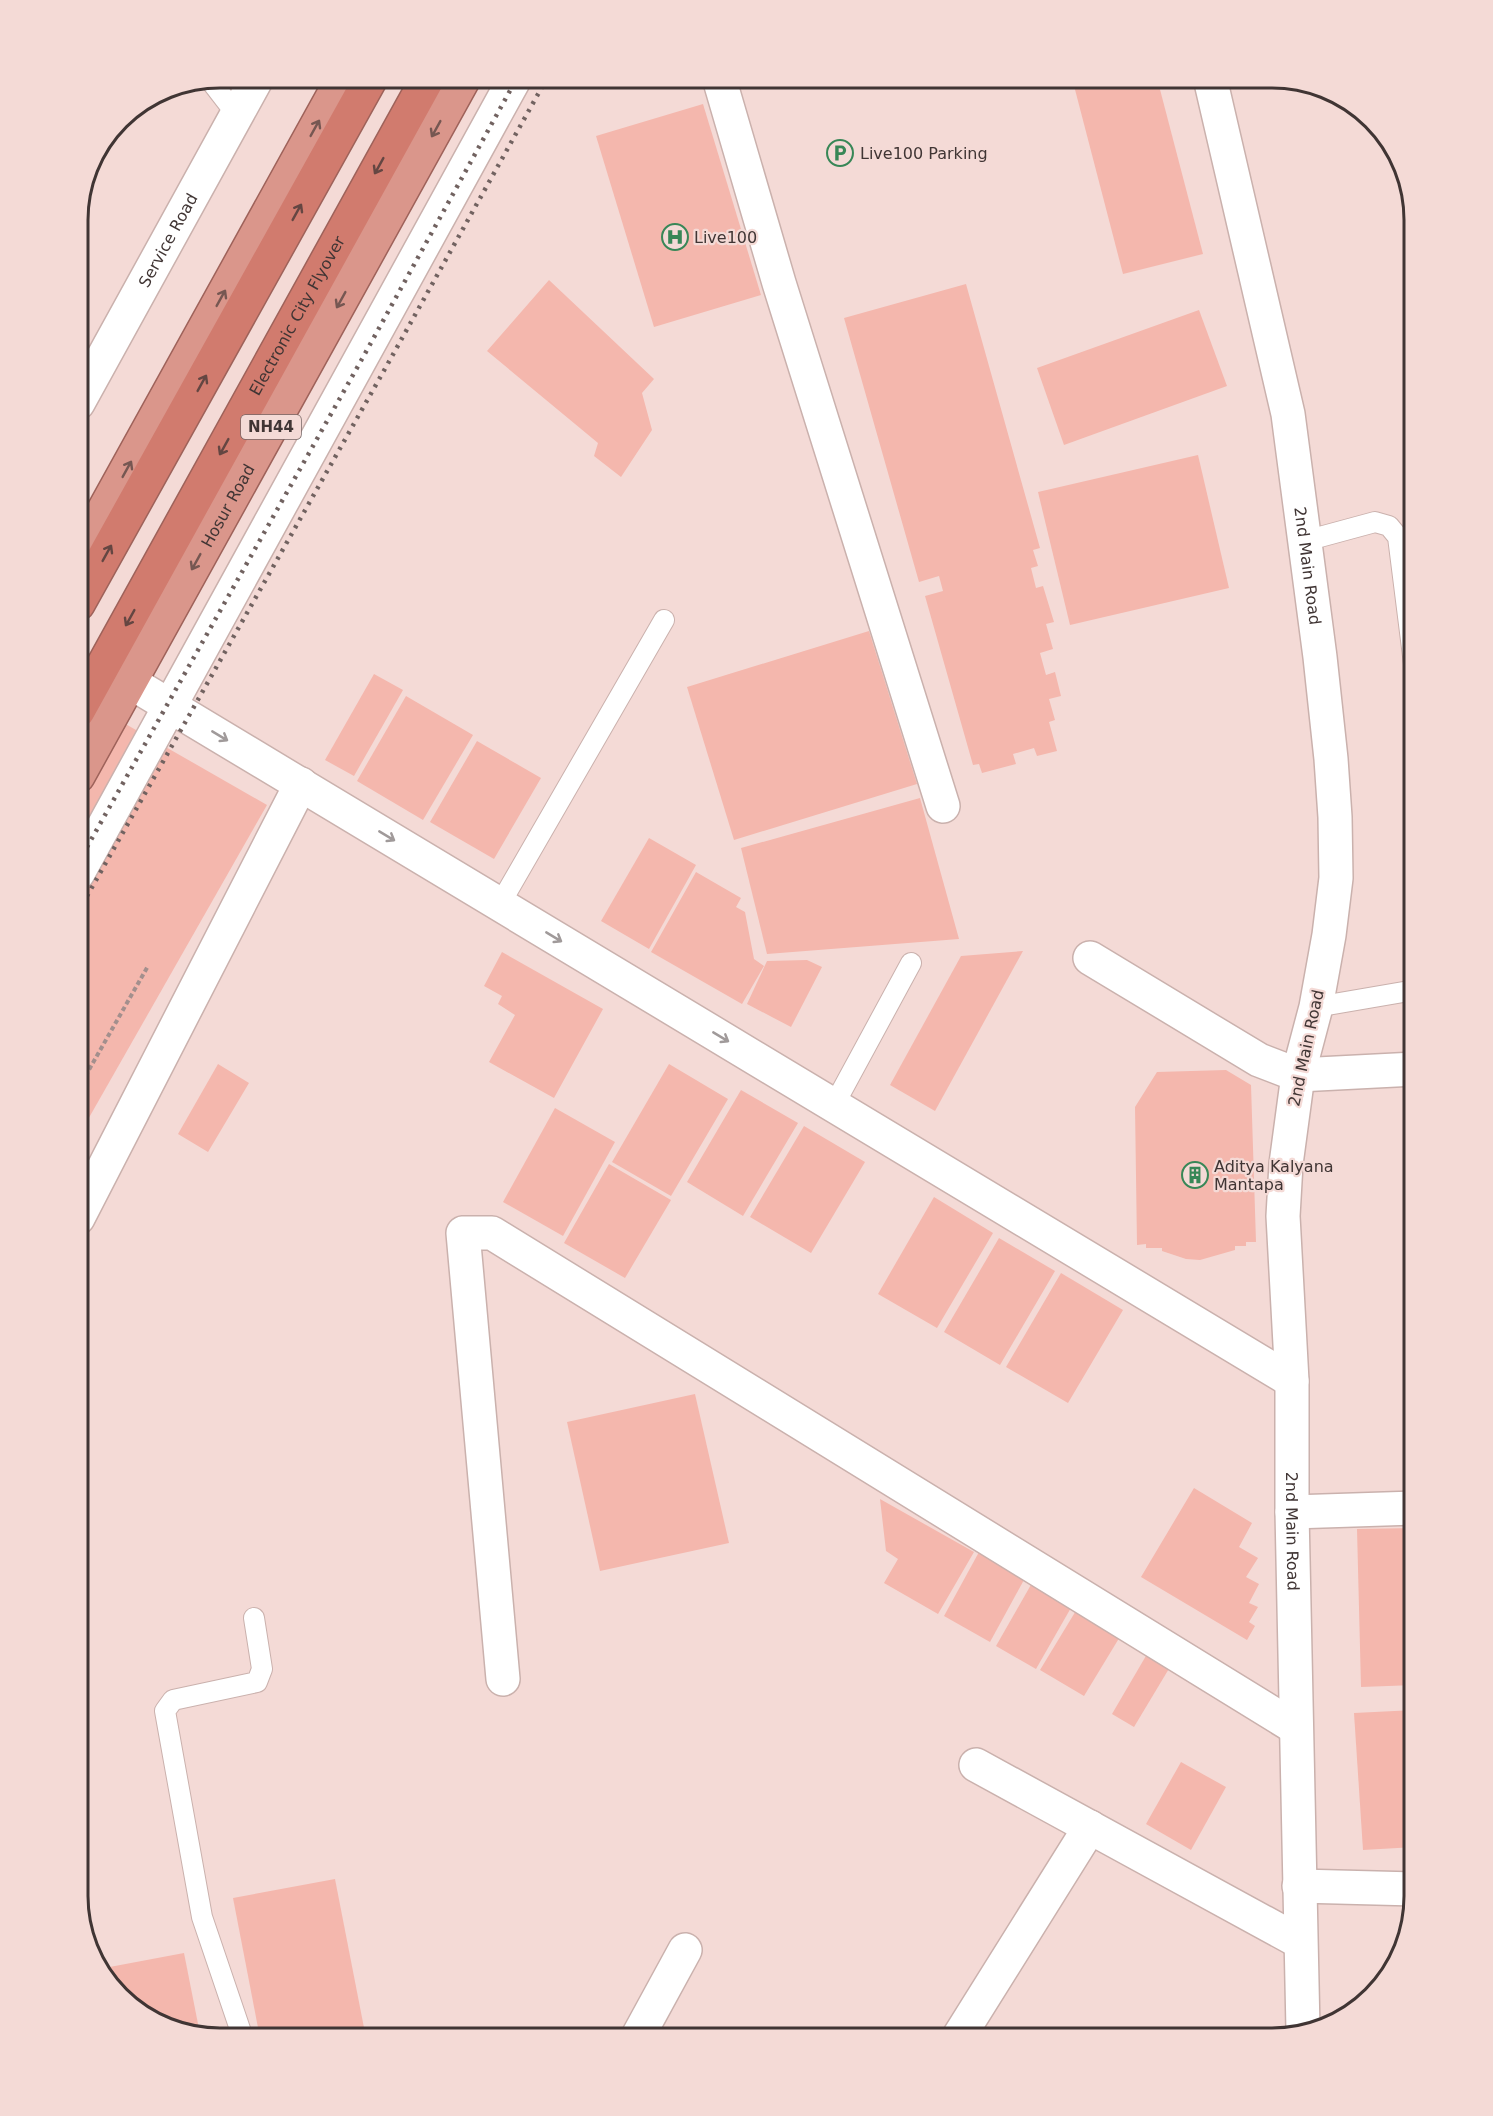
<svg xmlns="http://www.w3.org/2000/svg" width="1493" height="2116" viewBox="0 0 1493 2116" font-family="'DejaVu Sans',sans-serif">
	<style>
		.building { fill: #f4b7ad }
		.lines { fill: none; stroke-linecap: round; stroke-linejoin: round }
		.service-casing { stroke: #cab1ad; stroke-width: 22 }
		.minor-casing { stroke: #cab1ad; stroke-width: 36 }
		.tertiary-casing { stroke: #cab1ad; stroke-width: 36 }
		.trunk-casing { stroke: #9e625a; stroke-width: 36 }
		.motorway-casing { stroke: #9e625a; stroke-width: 36 }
		.path { stroke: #a38f8d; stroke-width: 4; stroke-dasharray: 4.5 3; stroke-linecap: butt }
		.service { stroke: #fff; stroke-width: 20 }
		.minor { stroke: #fff; stroke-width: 33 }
		.tertiary { stroke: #fff; stroke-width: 33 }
		.trunk { stroke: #da968b; stroke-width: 33 }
		.motorway { stroke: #d17b6e; stroke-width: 33 }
		.rail { stroke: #716260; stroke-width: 4.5; stroke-dasharray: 3 6; stroke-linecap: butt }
		.oneway { stroke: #765752 }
		.oneway2 { stroke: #644642 }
		.oneway3 { stroke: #a09a9a }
		.labels { text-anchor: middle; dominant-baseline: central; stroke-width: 4.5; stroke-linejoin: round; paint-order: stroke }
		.shield { fill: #f4dad6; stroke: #766665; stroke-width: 1.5 }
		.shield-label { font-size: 15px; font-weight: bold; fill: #403534 }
		.poi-label { font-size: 16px; fill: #403534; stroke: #f4dad6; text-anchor: start }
		.street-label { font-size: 16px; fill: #403534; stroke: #f4dad6 }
		.rim { fill: none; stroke: #403534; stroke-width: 3 }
	</style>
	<rect width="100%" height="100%" fill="#f4dad6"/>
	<!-- building -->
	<g class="building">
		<path d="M1072 78H1157L1203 254 1123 274Z"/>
		<path d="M703 104 761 295 654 327 596 136Z"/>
		<path d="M549 280 654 379 642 393 652 430 621 477 594 456 598 443 487 351Z"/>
		<path d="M966 284 1040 548 1033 550 1038 566 1031 568 1036 588 1043 586 1054 622 1046 624 1053 649 1040 653 1046 675 1055 672 1061 696 1049 699 1055 720 1049 722 1057 751 1037 756 1034 748 1013 754 1016 764 982 773 979 764 973 765 925 596 943 591 939 576 919 582 844 318Z"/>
		<path d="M1199 310 1227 386 1064 445 1037 368Z"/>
		<path d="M1198 455 1229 588 1070 625 1038 492Z"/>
		<path d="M869 631 917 784 734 840 687 687Z"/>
		<path d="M374 674 403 690 354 776 325 760Z"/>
		<path d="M406 696 473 735 423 820 357 781Z"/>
		<path d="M122 722 267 805 78 1137V799Z"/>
		<path d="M477 741 541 778 494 859 430 822Z"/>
		<path d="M920 798 959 939 767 954 741 848Z"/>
		<path d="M649 838 696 865 649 949 601 921Z"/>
		<path d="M696 872 741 898 736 907 745 912 754 959 764 966 742 1004 651 952Z"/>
		<path d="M1023 951 935 1111 890 1085 961 956Z"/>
		<path d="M502 952 603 1009 554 1098 489 1062 515 1015 498 1004 502 996 484 986Z"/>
		<path d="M807 960 822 967 791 1027 747 1004 767 961Z"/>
		<path d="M218 1064 249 1083 208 1152 178 1134Z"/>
		<path d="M669 1064 728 1099 671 1196 612 1162Z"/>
		<path d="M1226 1070 1251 1085 1256 1242H1246V1246H1235V1250L1200 1260 1186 1259 1162 1251V1248H1146V1244L1137 1245 1135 1107 1157 1072Z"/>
		<path d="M741 1090 798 1123 743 1216 687 1182Z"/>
		<path d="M555 1108 615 1142 563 1236 503 1202Z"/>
		<path d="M804 1126 865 1162 811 1253 750 1217Z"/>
		<path d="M609 1164 671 1200 625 1278 564 1243Z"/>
		<path d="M934 1197 993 1233 937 1328 878 1294Z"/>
		<path d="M999 1238 1055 1271 1000 1365 944 1332Z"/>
		<path d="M1061 1273 1123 1310 1068 1403 1006 1367Z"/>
		<path d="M695 1394 729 1543 600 1571 567 1422Z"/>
		<path d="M1194 1488 1252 1523 1239 1547 1258 1558 1246 1577 1259 1584 1249 1603 1258 1607 1249 1622 1255 1626 1247 1640 1141 1577Z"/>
		<path d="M880 1499 974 1552 938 1614 884 1583 898 1559 886 1551Z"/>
		<path d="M1415 1528V1685L1361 1687 1357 1529Z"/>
		<path d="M979 1552 1025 1578 990 1642 944 1616Z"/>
		<path d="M1032 1583 1072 1606 1036 1669 996 1646Z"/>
		<path d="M1077 1609 1121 1635 1084 1696 1040 1670Z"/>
		<path d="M1150 1649 1173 1662 1134 1727 1112 1714Z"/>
		<path d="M1415 1710V1847L1363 1850 1354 1713Z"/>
		<path d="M1181 1762 1226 1787 1191 1850 1146 1824Z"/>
		<path d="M335 1879 366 2038H260L233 1898Z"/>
		<path d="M184 1953 200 2034 149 2019 99 1969Z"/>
	</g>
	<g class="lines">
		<defs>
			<g id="service">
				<path d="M210 80 237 115"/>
				<path d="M1305 541 1375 522 1389 526 1398 537 1415 672"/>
				<path d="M500 904 664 620"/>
				<path d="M1316 1007 1415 990"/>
				<path d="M834 1105 911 963"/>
				<path d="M243 2038 202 1917 165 1711 173 1700 257 1682 262 1669 254 1618"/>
			</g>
			<g id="minor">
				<path d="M719 78 779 283 943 806"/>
				<path d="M1090 958 1259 1060 1298 1075 1415 1069"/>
				<path d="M78 1218 301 784"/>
				<path d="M1292 1512 1415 1508"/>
				<path d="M503 1679 463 1233H492L1296 1728"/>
				<path d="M976 1765 1300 1942"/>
				<path d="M1299 1886 1415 1889"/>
				<path d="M637 2038 685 1950"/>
				<path d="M958 2038 1090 1827"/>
			</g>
			<g id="tertiary">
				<path id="s1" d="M1210 78 1288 414 1320 657 1331 759 1335 817 1336 878 1329 935 1316 1007 1298 1075 1286 1164 1283 1216 1292 1381V1512L1303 2030"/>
				<path id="s2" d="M78 403 257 78"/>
				<path d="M130 682 1292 1381"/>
				<path d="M78 873 515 78"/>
			</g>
			<g id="trunk">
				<path d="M78 557 343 78"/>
				<path id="s3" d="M78 776 464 78"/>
			</g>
			<g id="motorway">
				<path d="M78 604 371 78"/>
				<path id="s4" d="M78 711 428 78"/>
			</g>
		</defs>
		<!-- service casing -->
		<use href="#service" class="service-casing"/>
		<!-- minor casing -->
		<use href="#minor" class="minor-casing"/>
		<!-- tertiary casing -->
		<use href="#tertiary" class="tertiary-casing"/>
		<!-- trunk casing -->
		<use href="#trunk" class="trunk-casing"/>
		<!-- motorway casing -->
		<use href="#motorway" class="motorway-casing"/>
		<!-- path -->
		<path class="path" d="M78 1089 148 966"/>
		<!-- service -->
		<use href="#service" class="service"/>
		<!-- minor -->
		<use href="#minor" class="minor"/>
		<!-- tertiary -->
		<use href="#tertiary" class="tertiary"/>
		<!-- trunk -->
		<use href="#trunk" class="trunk"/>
		<!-- motorway -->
		<use href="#motorway" class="motorway"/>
		<!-- rail -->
		<g class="rail">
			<path d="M78 863 362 359 517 78"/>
			<path d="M78 912 386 367 547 78"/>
		</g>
	</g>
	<!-- one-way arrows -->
	<defs><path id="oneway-shaft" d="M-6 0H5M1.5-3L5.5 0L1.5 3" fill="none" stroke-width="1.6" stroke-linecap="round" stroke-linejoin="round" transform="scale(1.5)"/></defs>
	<g class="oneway">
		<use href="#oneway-shaft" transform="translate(315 128) rotate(-61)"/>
		<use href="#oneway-shaft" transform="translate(436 129) rotate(119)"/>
		<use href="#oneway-shaft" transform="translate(221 298) rotate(-61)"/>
		<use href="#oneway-shaft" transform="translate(341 300) rotate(119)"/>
		<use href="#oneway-shaft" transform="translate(127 469) rotate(-61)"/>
		<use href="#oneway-shaft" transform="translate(196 562) rotate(119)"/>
	</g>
	<g class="oneway2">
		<use href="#oneway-shaft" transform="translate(379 166) rotate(119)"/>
		<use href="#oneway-shaft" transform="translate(297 212) rotate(-61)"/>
		<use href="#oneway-shaft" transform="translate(202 383) rotate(-61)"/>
		<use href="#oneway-shaft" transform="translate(224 447) rotate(119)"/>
		<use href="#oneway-shaft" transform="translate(107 553) rotate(-61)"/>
		<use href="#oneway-shaft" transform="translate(130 618) rotate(119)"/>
	</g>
	<g class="oneway3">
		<use href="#oneway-shaft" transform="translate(220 736) rotate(31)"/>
		<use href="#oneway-shaft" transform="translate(387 836) rotate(31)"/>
		<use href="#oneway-shaft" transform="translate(554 937) rotate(31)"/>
		<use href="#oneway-shaft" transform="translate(721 1037) rotate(31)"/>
	</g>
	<!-- icons -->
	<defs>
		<symbol id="parking-ring" viewBox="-11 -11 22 22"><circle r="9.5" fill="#f4dad6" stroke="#388757" stroke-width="1.5"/><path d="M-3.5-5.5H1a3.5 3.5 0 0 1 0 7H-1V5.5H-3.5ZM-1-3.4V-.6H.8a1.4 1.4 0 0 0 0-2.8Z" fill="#388757"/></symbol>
		<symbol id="hospital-ring" viewBox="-11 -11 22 22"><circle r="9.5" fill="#f4dad6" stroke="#388757" stroke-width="1.5"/><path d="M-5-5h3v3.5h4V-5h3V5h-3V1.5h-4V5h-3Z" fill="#388757"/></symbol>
		<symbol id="building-ring" viewBox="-11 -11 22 22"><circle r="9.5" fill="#f4dad6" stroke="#388757" stroke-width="1.5"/><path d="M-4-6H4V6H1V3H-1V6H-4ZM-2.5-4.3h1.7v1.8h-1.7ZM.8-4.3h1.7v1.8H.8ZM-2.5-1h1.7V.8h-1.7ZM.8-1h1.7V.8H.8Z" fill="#388757"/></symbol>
	</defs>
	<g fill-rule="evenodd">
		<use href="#parking-ring" x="825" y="138" width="30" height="30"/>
		<use href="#hospital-ring" x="660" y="222" width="30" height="30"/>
		<use href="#building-ring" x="1180" y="1160" width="30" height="30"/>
	</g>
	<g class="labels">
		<!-- shield labels -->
		<rect class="shield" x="241" y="415" width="60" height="24" rx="4.5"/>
		<g class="shield-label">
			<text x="271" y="427">NH44</text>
		</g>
		<!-- poi labels -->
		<g class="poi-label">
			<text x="860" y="153">Live100 Parking</text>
			<text x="694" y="237">Live100</text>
			<text x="1214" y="1166">Aditya Kalyana<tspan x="1214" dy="18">Mantapa</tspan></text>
		</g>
		<!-- street labels -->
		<g class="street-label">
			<text stroke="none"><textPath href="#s2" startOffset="186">Service Road</textPath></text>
			<text stroke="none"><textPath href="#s4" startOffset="452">Electronic City Flyover</textPath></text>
			<text stroke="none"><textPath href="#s3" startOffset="309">Hosur Road</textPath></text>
			<text stroke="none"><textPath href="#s1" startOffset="498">2nd Main Road</textPath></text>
			<text transform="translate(1306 1048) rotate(-78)">2nd Main Road</text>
			<text stroke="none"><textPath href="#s1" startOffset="1470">2nd Main Road</textPath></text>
		</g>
	</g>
	<!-- crop -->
	<path d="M0 0H1493V2116H0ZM220 88H1272A132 132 0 0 1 1404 220V1896A132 132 0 0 1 1272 2028H220A132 132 0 0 1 88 1896V220A132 132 0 0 1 220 88Z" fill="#f4dad6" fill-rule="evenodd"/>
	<path class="rim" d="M220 88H1272A132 132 0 0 1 1404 220V1896A132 132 0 0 1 1272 2028H220A132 132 0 0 1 88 1896V220A132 132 0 0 1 220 88Z"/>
</svg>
